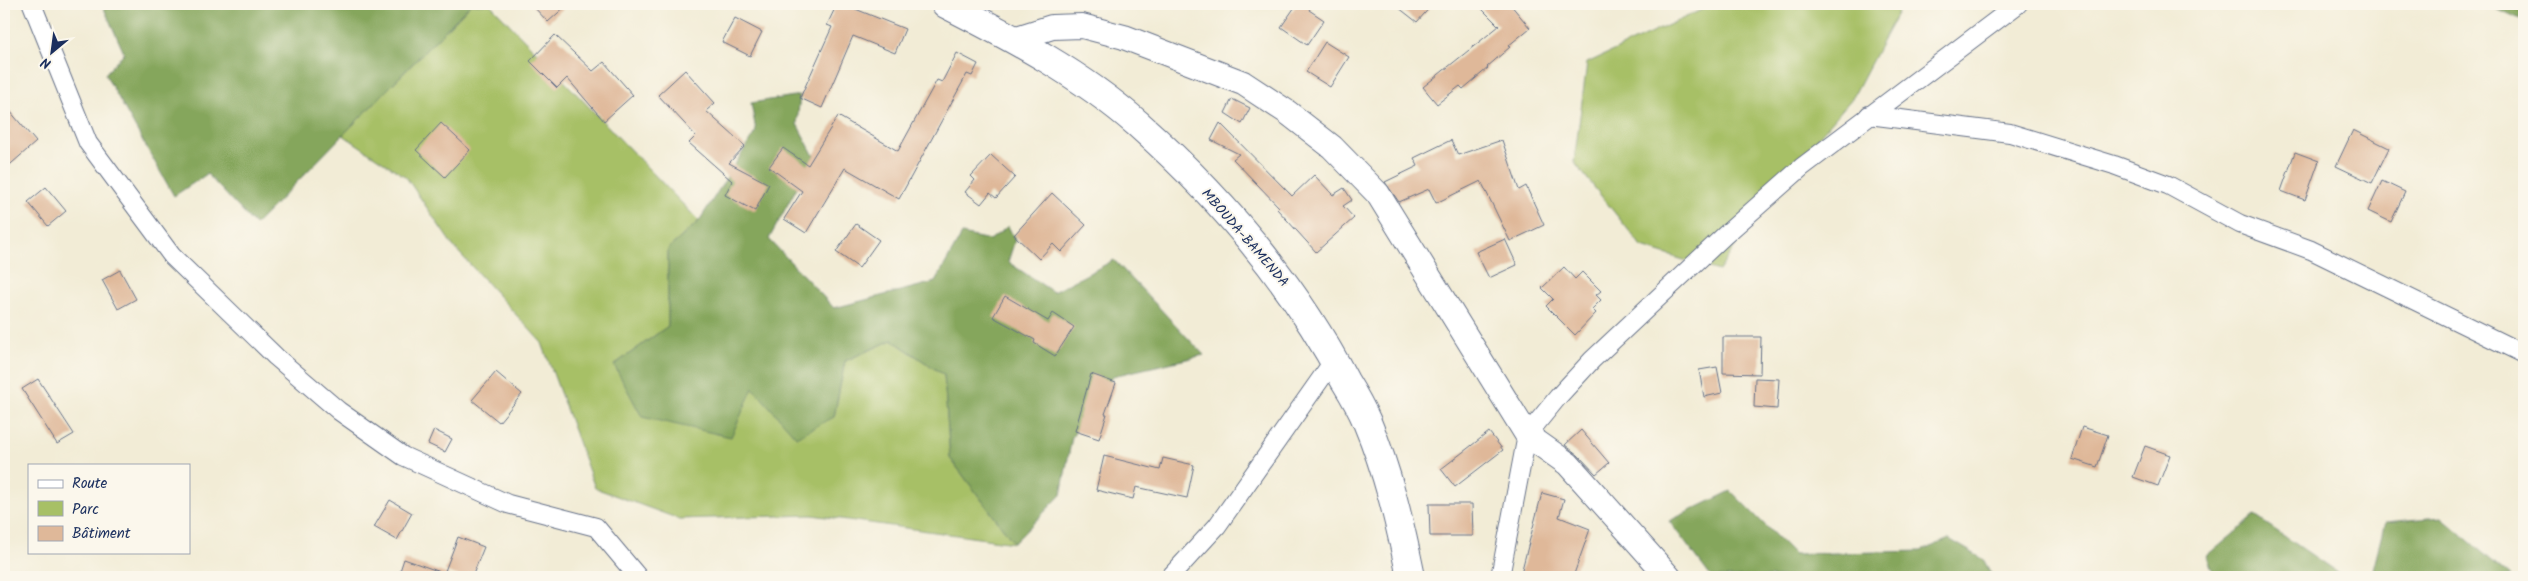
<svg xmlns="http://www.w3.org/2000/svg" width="2528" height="581" viewBox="0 0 2528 581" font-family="Kalam,sans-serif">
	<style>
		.green { fill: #a7c066; stroke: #617862 }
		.forest { fill: #85a65b; stroke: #506a5c }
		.building { fill: #dfb899 }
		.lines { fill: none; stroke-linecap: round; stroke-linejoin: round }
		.street-casing { stroke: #667188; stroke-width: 20 }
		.secondary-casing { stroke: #667188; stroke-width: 26 }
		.highway-casing { stroke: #667188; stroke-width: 30 }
		.street { stroke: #fff; stroke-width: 18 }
		.secondary { stroke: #fff; stroke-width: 24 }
		.highway { stroke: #fff; stroke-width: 28 }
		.labels { text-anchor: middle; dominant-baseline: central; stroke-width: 4; stroke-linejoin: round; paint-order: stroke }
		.street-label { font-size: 14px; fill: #1b2f5e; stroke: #fbf7ec }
	</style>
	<rect width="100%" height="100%" fill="#fbf7ec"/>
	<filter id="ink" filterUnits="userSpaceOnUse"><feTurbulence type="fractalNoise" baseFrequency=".02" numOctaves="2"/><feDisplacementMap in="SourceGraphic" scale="10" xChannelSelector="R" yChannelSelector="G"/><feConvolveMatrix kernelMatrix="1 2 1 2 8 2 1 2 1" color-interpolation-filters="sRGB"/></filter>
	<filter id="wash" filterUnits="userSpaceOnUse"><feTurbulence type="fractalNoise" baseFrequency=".0096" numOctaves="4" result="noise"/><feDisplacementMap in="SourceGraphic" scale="20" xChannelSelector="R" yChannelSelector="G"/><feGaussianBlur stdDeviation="1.12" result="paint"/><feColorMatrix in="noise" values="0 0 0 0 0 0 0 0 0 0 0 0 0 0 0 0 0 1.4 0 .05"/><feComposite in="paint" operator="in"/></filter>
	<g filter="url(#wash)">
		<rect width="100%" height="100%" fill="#f2ecd6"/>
		<!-- green -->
		<g class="green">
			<path d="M471 4H490L699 221 668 249V326L614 365 753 387 834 417 845 361 892 340 944 375 950 458 1014 543 812 515 679 519 595 488 542 343 453 246 406 177 343 135Z"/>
			<path d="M1714 4H1902L1853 97 1765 200 1719 271 1642 247 1574 162 1587 63Z"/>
		</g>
		<!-- forest -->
		<g class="forest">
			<path d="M102 4H471L255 225 207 174 174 196 105 74 124 53Z"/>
			<path d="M2488 4H2524V21Z"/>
			<path d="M800 95 797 124 814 156 769 239 834 308 935 282 962 234 990 240 1008 226 1015 240 1008 262 1053 292 1114 260 1204 355 1113 376 1072 437 1061 495 1014 543 950 458 944 375 892 340 845 361 834 417 796 437 753 388 731 437 642 417 614 365 668 326V249L699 221 756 131 751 103Z"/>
			<path d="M1731 491 1794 554 1921 551 1949 539 1983 559 1993 577H1711L1669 521Z"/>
			<path d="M2255 516 2344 577H2215L2207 556Z"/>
			<path d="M2441 517 2511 577H2371L2385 522Z"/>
		</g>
		<g id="blocks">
			<!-- building -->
			<g class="building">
				<path d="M531 4H568L548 22Z"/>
				<path d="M837 4H843L905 29 895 53 853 36 822 108 800 98 832 27 827 25Z"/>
				<path d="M1297 4H1313L1309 10 1324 20 1307 45 1281 27Z"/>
				<path d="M1394 4H1433L1417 22Z"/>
				<path d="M1477 4H1510L1530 28 1508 46 1510 47 1487 67 1488 68 1463 89 1460 86 1437 104 1423 87 1499 26Z"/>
				<path d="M735 18 762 32 750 56 722 42Z"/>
				<path d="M555 35 593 71 604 62 633 95 604 121 567 78 557 88 530 61Z"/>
				<path d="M1325 42 1349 57 1330 87 1306 72Z"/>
				<path d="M957 53 978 64 972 76 967 74 899 199 845 168 806 233 784 219 802 191 769 167 783 148 808 165 838 116 898 151 937 80 942 82Z"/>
				<path d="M685 70 715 103 706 111 745 146 729 163 769 184 755 211 725 195 732 181 689 143 696 136 658 95Z"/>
				<path d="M1232 99 1250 108 1242 124 1225 113Z"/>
				<path d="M4 104 36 142 4 170Z"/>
				<path d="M441 123 470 150 445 177 416 150Z"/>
				<path d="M1220 123 1292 196 1314 175 1333 195 1344 188 1352 200 1343 206 1354 218 1316 252 1277 209 1279 207 1233 159 1239 154 1211 140Z"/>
				<path d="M2353 130 2389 148 2372 183 2336 166Z"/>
				<path d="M1451 140 1458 155 1502 140 1519 190 1526 186 1544 225 1510 241 1481 181 1436 203 1429 189 1399 202 1385 182 1418 166 1414 158Z"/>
				<path d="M2295 152 2319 161 2305 200 2281 191Z"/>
				<path d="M991 155 1015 177 996 198 990 193 981 204 965 192 975 180 971 176Z"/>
				<path d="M2382 181 2405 192 2391 222 2368 211Z"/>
				<path d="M46 187 66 211 48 226 28 202Z"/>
				<path d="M1052 193 1086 225 1061 252 1053 244 1039 259 1014 235Z"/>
				<path d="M856 224 879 240 859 268 836 252Z"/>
				<path d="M1505 239 1517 265 1489 278 1476 252Z"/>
				<path d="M1564 267 1575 279 1582 272 1601 291 1596 295 1601 300 1592 309 1596 313 1575 335 1546 306 1553 299 1542 288Z"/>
				<path d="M120 270 136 299 118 309 102 280Z"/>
				<path d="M1005 296 1048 321 1053 313 1074 327 1055 356 1034 343 1035 340 993 317Z"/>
				<path d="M1723 337H1761L1760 374 1723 373Z"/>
				<path d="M1717 367 1722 393 1704 397 1699 370Z"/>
				<path d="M496 372 522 394 499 422 472 400Z"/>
				<path d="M1091 374 1116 383 1105 414H1107L1099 439 1075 431Z"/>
				<path d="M1755 378 1779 379 1777 409 1754 407Z"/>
				<path d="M38 379 74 434 57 444 22 389Z"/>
				<path d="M2082 427 2108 435 2097 467 2072 459Z"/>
				<path d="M434 430 452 439 445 452 428 444Z"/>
				<path d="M1581 430 1609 463 1596 474 1578 455 1565 445Z"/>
				<path d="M1489 432 1503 450 1455 487 1441 469Z"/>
				<path d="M2145 446 2170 455 2158 486 2133 477Z"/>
				<path d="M1104 456 1160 470 1163 458 1194 465 1187 498 1136 487 1133 499 1096 490Z"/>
				<path d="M1542 493 1564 499 1559 517 1590 529 1573 577H1520Z"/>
				<path d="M390 500 412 513 397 540 374 527Z"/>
				<path d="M1429 504H1472L1473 536H1430Z"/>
				<path d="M458 537 484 547 472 577H462L445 571Z"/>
				<path d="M404 559 449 575 448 577H398Z"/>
			</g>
		</g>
	</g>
	<g filter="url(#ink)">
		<use href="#blocks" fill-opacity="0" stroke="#667188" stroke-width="1"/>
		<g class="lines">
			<defs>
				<g id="street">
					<path d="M32 4 88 143 172 256 276 357 339 411 403 456 508 504 596 527 638 577"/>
					<path d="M1869 115 2010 133 2114 165 2168 185 2240 224 2311 250 2524 354"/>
					<path d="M1170 577 1217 526 1334 360"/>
					<path d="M1500 577 1527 435 1558 397 1592 360 1725 235 1802 167 2018 4"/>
				</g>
				<path id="secondary" d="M1014 39 1052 27 1082 26 1124 37 1243 83 1287 112 1332 147 1378 194 1527 435 1568 464 1669 577"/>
				<path id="highway" d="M946 4C1013 38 1081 74 1138 124 1220 197 1294 284 1345 381 1353 394 1361 408 1367 422 1388 472 1400 524 1411 577"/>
			</defs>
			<!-- street casing -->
			<use href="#street" class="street-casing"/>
			<!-- secondary casing -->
			<use href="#secondary" class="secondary-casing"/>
			<!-- highway casing -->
			<use href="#highway" class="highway-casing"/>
			<!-- street -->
			<use href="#street" class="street"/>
			<!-- secondary -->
			<use href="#secondary" class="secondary"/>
			<!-- highway -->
			<use href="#highway" class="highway"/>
		</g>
	</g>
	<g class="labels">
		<!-- street labels -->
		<g class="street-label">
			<text transform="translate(1245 238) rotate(49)">MBOUDA-BAMENDA</text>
		</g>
	</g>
	<!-- margin -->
	<rect width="2528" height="581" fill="none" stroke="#fbf7ec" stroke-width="20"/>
	<!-- legend -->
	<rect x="28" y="464" width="162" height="90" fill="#fbf7ec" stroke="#a1a7b3"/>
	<rect x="38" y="480" width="25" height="8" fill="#ffffff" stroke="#a1a7b3"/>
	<text x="72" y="488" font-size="15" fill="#1b2f5e">Route</text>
	<rect x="38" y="501" width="25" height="15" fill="#a7c066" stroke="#a1a7b3"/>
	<text x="72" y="514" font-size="15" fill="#1b2f5e">Parc</text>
	<rect x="38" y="526" width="25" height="15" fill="#dfb899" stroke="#a1a7b3"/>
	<text x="72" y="538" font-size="15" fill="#1b2f5e">Bâtiment</text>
	<!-- north arrow -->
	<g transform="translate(52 52) rotate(209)" stroke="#fbf7ec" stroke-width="4" paint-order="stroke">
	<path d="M0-4L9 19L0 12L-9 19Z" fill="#1b2f5e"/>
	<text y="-8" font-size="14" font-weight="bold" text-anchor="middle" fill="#1b2f5e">N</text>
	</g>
</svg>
